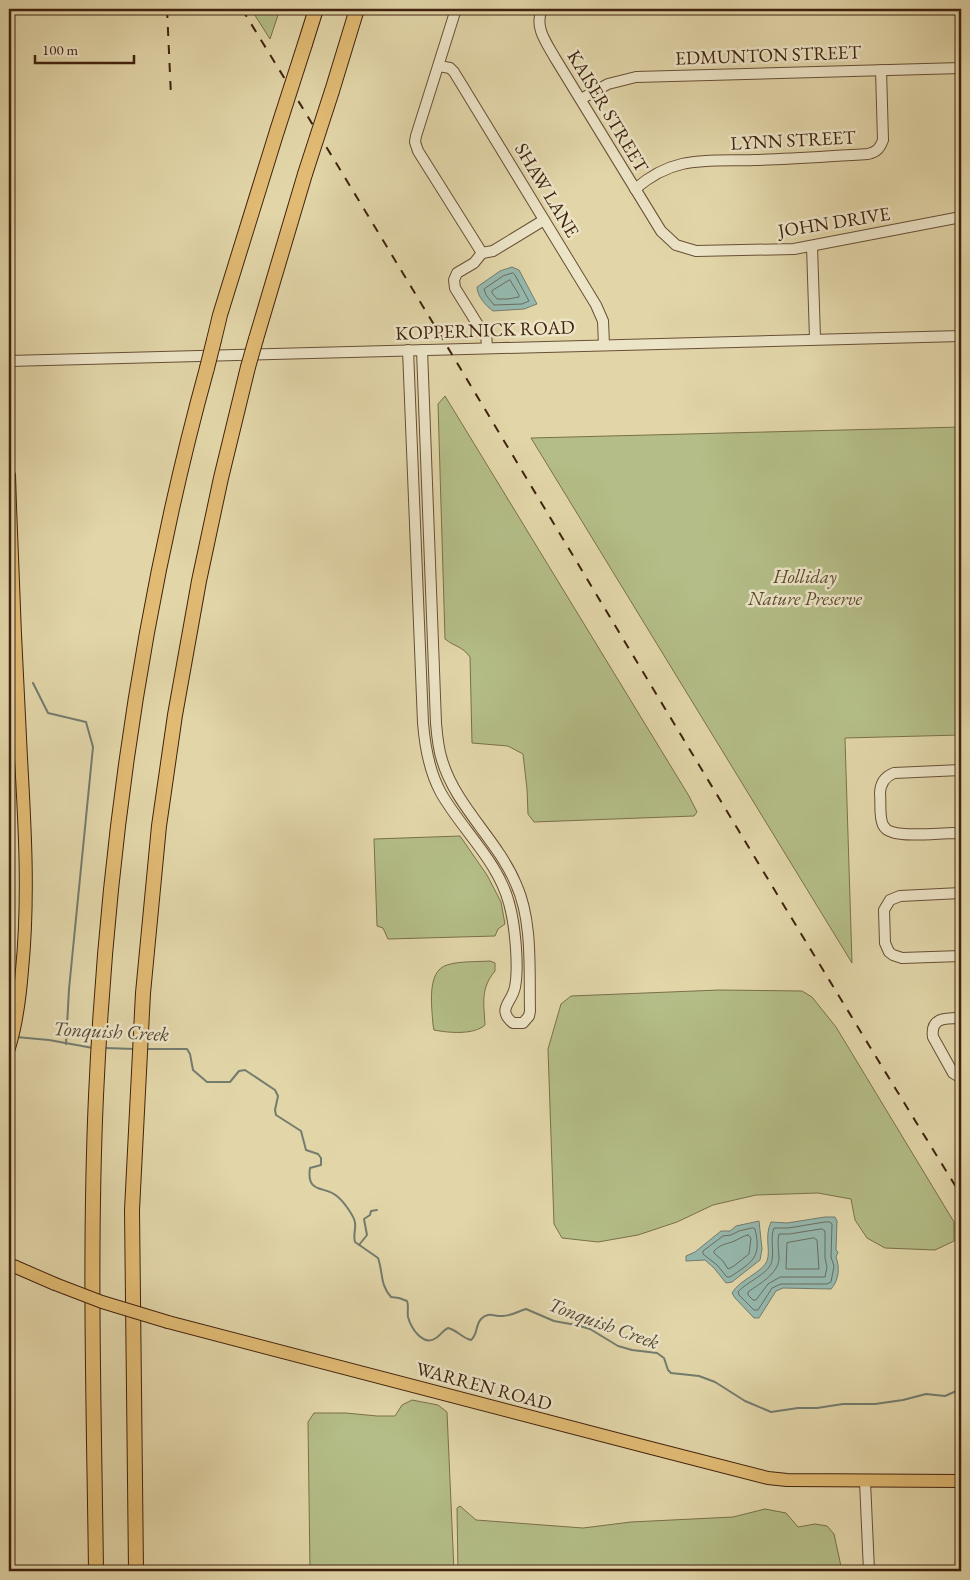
<svg xmlns="http://www.w3.org/2000/svg" width="970" height="1580" viewBox="0 0 970 1580" font-family="'EB Garamond',serif">
	<style>
		.green { fill: #b4bd87; stroke: #7a704a }
		.water { fill: #95b8ae; stroke: #737c6e }
		.lines { fill: none; stroke-linecap: round; stroke-linejoin: round }
		.shore { stroke: #6a6d5e; stroke-width: 1 }
		.stream { stroke: #737c6e; stroke-width: 2 }
		.minor-casing { stroke: #684f35; stroke-width: 12 }
		.major-casing { stroke: #40220e; stroke-width: 14 }
		.highway-casing { stroke: #40220e; stroke-width: 16 }
		.minor { stroke: #ece4c7; stroke-width: 10 }
		.major { stroke: #e1bb74; stroke-width: 12 }
		.highway { stroke: #e1bb74; stroke-width: 14 }
		.rail { stroke: #40220e; stroke-width: 2; stroke-dasharray: 9 9; stroke-linecap: butt }
		.major-bridge-casing { stroke: #40220e; stroke-width: 14; stroke-linecap: butt }
		.highway-bridge-casing { stroke: #40220e; stroke-width: 16; stroke-linecap: butt }
		.major-bridge { stroke: #e1bb74; stroke-width: 12 }
		.highway-bridge { stroke: #e1bb74; stroke-width: 14 }
		.labels { text-anchor: middle; dominant-baseline: central; stroke-width: 5; stroke-linejoin: round; paint-order: stroke }
		.street-label { font-size: 19px; fill: #40220e; stroke: #ece4c7 }
		.park-label { font-size: 19px; font-style: italic; fill: #5d492c; stroke: #ece4c7 }
		.water-label { font-size: 20px; font-style: italic; fill: #554836; stroke: #ece4c7 }
	</style>
	<rect width="100%" height="100%" fill="#e2d6a9"/>
	<filter id="stains"><feTurbulence type="fractalNoise" baseFrequency=".004" numOctaves="4"/><feColorMatrix values="0 0 0 0 .2 0 0 0 0 .09 0 0 0 0 .02 0 0 0 .5 -.17"/></filter>
	<radialGradient id="worn" r=".72"><stop offset=".6" stop-color="#630" stop-opacity="0"/><stop offset="1" stop-color="#630" stop-opacity=".3"/></radialGradient>
	<!-- green -->
	<g class="green">
		<path d="M251 9H280L270 39Z"/>
		<path d="M445 396 689 796 697 812 694 816 534 822 528 814 527 789 523 754 508 746 472 743 470 657C462 646 455 647 445 639L438 404Z"/>
		<path d="M961 427V735L845 738 852 963 531 438Z"/>
		<path d="M460 836 487 875 501 902 505 924 498 929 495 936 388 939 383 928 377 926 374 839Z"/>
		<path d="M490 961 495 963V971C480 989 484 1003 485 1025 474 1035 449 1033 434 1030L433 1025C432 1008 426 971 447 965 459 961 476 962 490 961Z"/>
		<path d="M719 990 802 991 812 997 836 1027 954 1222V1241L935 1250 885 1248 867 1238 855 1220 851 1199 818 1193 756 1195 713 1205 677 1222 638 1235 598 1242 562 1238 554 1224 548 1049 561 1004 571 996Z"/>
		<path d="M412 1400 438 1405 447 1412 454 1571H310L308 1422 314 1413H346L377 1416H395L402 1405Z"/>
		<path d="M460 1506 476 1520 583 1528 631 1522 733 1517 765 1509 786 1513 798 1527 815 1524 827 1526 834 1534 842 1571H458L457 1508Z"/>
	</g>
	<!-- water -->
	<g class="water">
		<path d="M512 267 519 270 537 304 524 309 493 311C486 306 477 296 477 287L500 271Z"/>
		<path d="M825 1217H835L837 1221 836 1250 838 1252 836 1257C840 1268 839 1280 831 1289L783 1288 776 1291 759 1318H754L735 1298 732 1293C739 1280 763 1272 767 1261 771 1250 764 1237 771 1222L787 1223Z"/>
		<path d="M759 1221 762 1249 760 1260 732 1282 726 1283 714 1268 705 1260 686 1261V1256L695 1252 721 1231H730L736 1226Z"/>
	</g>
	<g class="lines">
		<!-- shore -->
		<g class="shore">
			<path d="M513 273 515 275 529 301 522 304 494 305 486 295 484 289 503 276Z"/>
			<path d="M510 280 519 295V297L508 299H497L492 293V291Z"/>
			<path d="M825 1222H830L832 1224 831 1257 834 1266 831 1282 827 1284H781L772 1288 758 1310H754L739 1295 738 1292C746 1282 771 1273 772 1260 774 1249 770 1238 774 1228H788Z"/>
			<path d="M753 1228 755 1229C762 1258 752 1262 730 1277H727L717 1265 703 1254V1251L723 1236 731 1235 739 1231Z"/>
			<path d="M822 1229 825 1231V1258L827 1267 825 1277H780L768 1284 756 1300H753L748 1295V1292C759 1284 778 1274 779 1259 779 1251 777 1242 779 1234H789Z"/>
			<path d="M748 1235 751 1238 749 1254 734 1266 728 1269 723 1261 714 1253V1251C720 1245 725 1244 732 1242 738 1240 742 1236 748 1235Z"/>
			<path d="M814 1238 817 1240 819 1269H786L787 1243Z"/>
		</g>
		<!-- stream -->
		<g class="stream">
			<path d="M33 683 48 713 86 722 93 747 69 989 66 1044"/>
			<path d="M16 1037 49 1040 93 1048"/>
			<path d="M105 1048 135 1049"/>
			<path d="M145 1049H187L190 1054 193 1070 207 1082H230L239 1071 245 1070 275 1090 278 1096 275 1110 276 1115 301 1131 306 1150 318 1154 321 1158V1165L310 1168C306 1195 326 1185 338 1197 343 1201 355 1217 355 1223 356 1229 353 1235 355 1242L378 1258C383 1272 380 1285 391 1297L399 1298 407 1301C409 1306 407 1311 408 1317 411 1328 423 1347 436 1338 441 1335 443 1330 448 1328 457 1330 462 1338 471 1340 478 1334 475 1326 481 1319 488 1311 495 1317 503 1316 511 1316 519 1311 526 1309L554 1321 576 1325 590 1329 618 1346 632 1350 657 1353 664 1358 668 1370 671 1373 699 1376 715 1382 745 1401 771 1412 798 1408H817L843 1404H875L903 1400 926 1394 945 1396 961 1389"/>
			<path d="M359 1245 367 1235 364 1219 370 1215 371 1211 377 1210"/>
		</g>
		<defs>
			<g id="minor">
				<path d="M456 9 416 136 415 142 418 151 482 253 493 251 544 220"/>
				<path d="M542 9C534 27 546 42 555 58L661 231 676 245 696 251 794 249 961 217"/>
				<path d="M439 66 450 68 454 72 596 305 603 321 604 345"/>
				<path d="M581 99 608 84 636 77 961 68"/>
				<path d="M635 189C649 177 664 168 682 164 705 159 731 161 754 160 792 159 830 156 868 154 877 152 880 148 883 140L881 70"/>
				<path d="M812 246 815 338"/>
				<path d="M482 253 474 263 457 273 454 280 455 288 478 325 486 332 487 348"/>
				<path d="M408 350 423 723C425 748 429 771 441 793 462 830 498 861 509 903 515 924 519 966 515 987 512 1003 496 1009 513 1023H523L529 1016 530 1011C529 971 533 921 516 884 497 839 456 807 442 760 438 748 437 735 436 723L422 350"/>
				<path d="M9 361C326 354 644 343 961 336"/>
				<path d="M9 755H21"/>
				<path d="M961 770 894 773C884 777 880 784 880 794 881 803 879 817 883 825 885 829 888 831 892 832 906 837 939 833 954 833L961 835"/>
				<path d="M961 893 900 896 890 900 884 910 885 943 889 952 893 955 902 958 961 956"/>
				<path d="M961 1018C947 1018 930 1017 933 1037L953 1073 961 1078"/>
				<path d="M865 1481 869 1571"/>
			</g>
			<g id="major">
				<path d="M9 475C12 570 16 664 21 758 25 829 29 899 22 970 20 996 17 1022 9 1048"/>
				<path d="M9 1264 55 1284"/>
				<path d="M168 1322 651 1448 768 1478 787 1480 961 1481"/>
			</g>
			<g id="highway">
				<path d="M305 44 316 9"/>
				<path d="M332 91 357 9"/>
				<path d="M256 339 305 174"/>
				<path d="M214 340 220 315 277 131"/>
				<path d="M96 1571C94 1413 89 1254 96 1096 107 852 142 604 207 368"/>
				<path d="M136 1571 132 1210 143 993 159 826 175 715 199 581 221 478 248 367"/>
			</g>
		</defs>
		<!-- minor casing -->
		<use href="#minor" class="minor-casing"/>
		<!-- major casing -->
		<use href="#major" class="major-casing"/>
		<!-- highway casing -->
		<use href="#highway" class="highway-casing"/>
		<!-- minor -->
		<use href="#minor" class="minor"/>
		<!-- major -->
		<use href="#major" class="major"/>
		<!-- highway -->
		<use href="#highway" class="highway"/>
		<!-- rail -->
		<g class="rail">
			<path d="M167 9 171 96"/>
			<path d="M242 9C484 403 718 802 961 1195"/>
		</g>
		<defs>
			<path id="major-bridge" d="M55 1284 102 1302 168 1322"/>
			<g id="highway-bridge">
				<path d="M277 131 305 44"/>
				<path d="M305 174 332 91"/>
				<path d="M248 367 256 339"/>
				<path d="M207 368 214 340"/>
			</g>
		</defs>
		<!-- major-bridge casing -->
		<use href="#major-bridge" class="major-bridge-casing"/>
		<!-- highway-bridge casing -->
		<use href="#highway-bridge" class="highway-bridge-casing"/>
		<!-- major-bridge -->
		<use href="#major-bridge" class="major-bridge"/>
		<!-- highway-bridge -->
		<use href="#highway-bridge" class="highway-bridge"/>
	</g>
	<g class="labels">
		<!-- street labels -->
		<g class="street-label">
			<text transform="translate(768 55) rotate(-2)">EDMUNTON STREET</text>
			<text transform="translate(608 111) rotate(59)">KAISER STREET</text>
			<text transform="translate(793 140) rotate(-3)">LYNN STREET</text>
			<text transform="translate(547 190) rotate(59)">SHAW LANE</text>
			<text transform="translate(834 222) rotate(-9)">JOHN DRIVE</text>
			<text transform="translate(485 330) rotate(-2)">KOPPERNICK ROAD</text>
			<text transform="translate(484 1386) rotate(15)">WARREN ROAD</text>
		</g>
		<!-- park labels -->
		<g class="park-label">
			<text x="805" y="576">Holliday<tspan x="805" dy="22">Nature Preserve</tspan></text>
		</g>
		<!-- water labels -->
		<g class="water-label">
			<text transform="translate(111 1031) rotate(3)">Tonquish Creek</text>
			<text transform="translate(604 1323) rotate(20)">Tonquish Creek</text>
		</g>
	</g>
	<!-- margin -->
	<rect width="970" height="1580" fill="none" stroke="#e2d6a9" stroke-width="30"/>
	<rect x="10" y="10" width="950" height="1560" fill="none" stroke="#40220e" stroke-width="2.5"/>
	<rect x="15" y="15" width="940" height="1550" fill="none" stroke="#40220e"/>
	<!-- scale -->
	<path d="M35 55v8h99v-8" fill="none" stroke="#40220e" stroke-width="2.5"/>
	<text x="42" y="55" font-size="15" fill="#40220e" stroke="#ece4c7" stroke-width="4" paint-order="stroke">100 m</text>
	<rect width="100%" height="100%" filter="url(#stains)"/>
	<rect width="100%" height="100%" fill="url(#worn)"/>
</svg>
